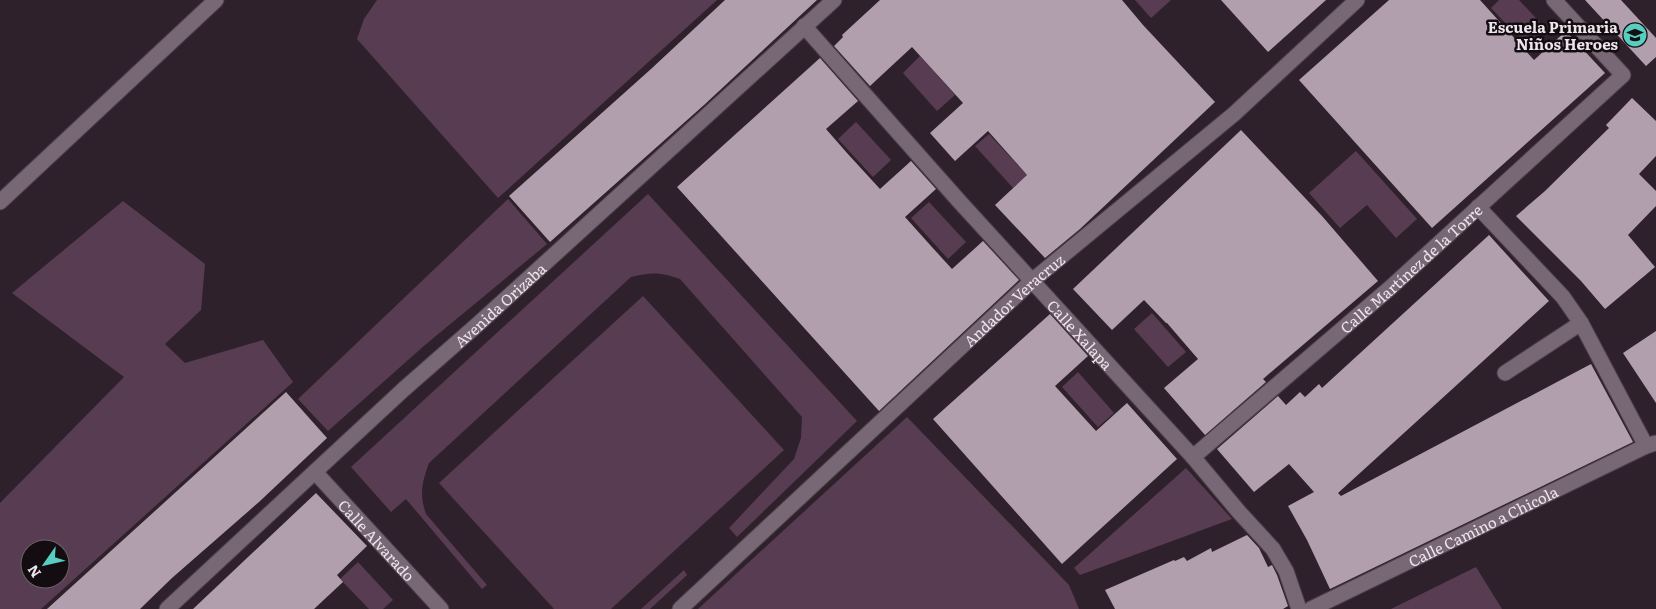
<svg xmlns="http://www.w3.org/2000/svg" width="1656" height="609" viewBox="0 0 1656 609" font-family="Literata,serif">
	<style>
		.green { fill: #583c52; fill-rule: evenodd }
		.building { fill: #b29fad }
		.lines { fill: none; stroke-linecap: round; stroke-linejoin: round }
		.minor-casing { stroke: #4b3f48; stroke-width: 17 }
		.minor { stroke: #786774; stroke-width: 15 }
		.labels { text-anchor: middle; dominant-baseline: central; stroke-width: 5; stroke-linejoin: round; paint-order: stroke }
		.poi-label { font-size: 15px; font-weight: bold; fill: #efe5ec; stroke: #130d12; text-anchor: end }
		.street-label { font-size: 15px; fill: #efe5ec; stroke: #130d12 }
	</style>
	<rect width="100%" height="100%" fill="#2f212c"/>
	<!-- green -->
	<g class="green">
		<path d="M377 0H717L498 198 357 39 364 19Z"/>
		<path d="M1135 0H1171L1151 18Z"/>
		<path d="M1499 0H1519L1546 29 1527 46 1491 8Z"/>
		<path d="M920 56 955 95 937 111 903 73Z"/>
		<path d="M856 122 891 160 873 177 838 139Z"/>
		<path d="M989 134 1027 175 1013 188 975 146Z"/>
		<path d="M1356 151 1417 219 1396 238 1367 205 1340 228 1309 193Z"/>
		<path d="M648 194 857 421 737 537 729 528 794 459 801 438 802 417 680 279C660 272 651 272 631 277L429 463C422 483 419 494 426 514L487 585 482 589 406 499 391 512 351 467Z"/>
		<path d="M508 199 547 244 425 345 328 431 298 399Z"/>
		<path d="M123 201 205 264 201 310 165 344 185 363 263 340 293 382 41 609H0V503L124 377 12 293ZM30 549H60V579H30Z"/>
		<path d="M929 202 966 242 948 259 911 218Z"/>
		<path d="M643 296 784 450 611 609H554L439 483Z"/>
		<path d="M1152 313 1186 352 1168 367 1134 329Z"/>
		<path d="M1078 372 1114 413 1098 427 1062 387Z"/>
		<path d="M907 417 1069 585 1079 609H698Z"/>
		<path d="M1186 468 1232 519 1080 575 1074 568Z"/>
		<path d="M358 562 393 600 383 609H369L340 579Z"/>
		<path d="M1476 567 1502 609H1391Z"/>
		<path d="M684 570 687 575 650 609H641Z"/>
	</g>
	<!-- building -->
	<g class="building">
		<path d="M725 0H817L704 105 550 242 509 196 651 69Z"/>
		<path d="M880 0H1122L1143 25 1215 102 1080 229 1045 258 995 205 1027 175 988 131 955 161 930 133 963 103 912 47 870 86 834 46 843 37 842 35Z"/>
		<path d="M1221 0H1326L1268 52Z"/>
		<path d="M1389 0H1480L1534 60 1566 31 1605 73 1432 228 1299 80Z"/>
		<path d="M1585 0H1621L1656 38V57L1646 66Z"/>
		<path d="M820 58 858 101 826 129 847 153 880 189 911 161 936 189 905 217 931 246 952 269 983 241 1019 280 879 411 677 187Z"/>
		<path d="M1632 98 1656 121V156L1639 174 1656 191V206L1628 235 1655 267 1605 309 1581 281 1516 216 1545 191 1609 128 1606 125Z"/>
		<path d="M1241 130 1322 216 1378 281 1263 379 1266 382 1205 435 1164 388 1198 359 1167 323H1166L1144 300 1112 330 1073 289Z"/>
		<path d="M1489 235 1549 301 1338 493 1341 496 1591 364 1633 442 1330 589 1307 540 1288 506 1314 492 1289 464 1254 492 1217 449 1278 396 1286 405 1300 392 1305 397 1319 384 1322 388Z"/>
		<path d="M1050 314 1088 356 1055 386 1096 431 1127 403 1177 459 1062 564 933 419Z"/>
		<path d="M1656 331V403L1623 353Z"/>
		<path d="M286 392 327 438 259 502 172 578 140 609H47Z"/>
		<path d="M316 493 367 546 337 575 343 582 314 609H193Z"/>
		<path d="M1247 535 1259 548 1268 567 1272 565 1277 575 1288 606 1283 609H1115L1105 590 1174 560 1175 561 1184 557 1187 561 1211 548 1212 552Z"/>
	</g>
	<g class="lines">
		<defs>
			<g id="minor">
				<path id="s1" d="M804 26 959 201 1193 457 1239 512 1273 549 1286 571 1299 609"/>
				<path d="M0 202 216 0"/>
				<path d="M1478 207 1563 297 1581 323 1646 446"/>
				<path d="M1505 373 1581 323"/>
				<path id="s2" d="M1193 457 1390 288 1623 75 1554 0"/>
				<path id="s3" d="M315 472 441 609"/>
				<path id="s4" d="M167 609 404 389 477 325 834 0"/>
				<path id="s5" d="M680 609 1033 280 1234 114 1357 0"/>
				<path id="s6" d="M1311 609 1646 446 1656 443"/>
			</g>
		</defs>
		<!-- minor casing -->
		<use href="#minor" class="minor-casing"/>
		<!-- minor -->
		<use href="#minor" class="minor"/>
	</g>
	<!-- icons -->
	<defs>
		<symbol id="school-disc" viewBox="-11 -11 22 22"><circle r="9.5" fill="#58cec0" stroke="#130d12"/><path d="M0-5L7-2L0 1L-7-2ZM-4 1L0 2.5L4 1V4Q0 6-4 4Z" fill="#111"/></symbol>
	</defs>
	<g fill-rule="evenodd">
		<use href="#school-disc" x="1621" y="21" width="28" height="28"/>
	</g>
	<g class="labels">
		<!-- poi labels -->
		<g class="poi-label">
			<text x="1618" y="26">Escuela Primaria<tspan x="1618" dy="17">Niños Heroes</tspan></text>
		</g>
		<!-- street labels -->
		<g class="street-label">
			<text stroke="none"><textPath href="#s2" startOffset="288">Calle Martínez de la Torre</textPath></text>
			<text stroke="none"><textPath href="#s5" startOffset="455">Andador Veracruz</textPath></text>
			<text stroke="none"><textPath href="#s4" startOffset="451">Avenida Orizaba</textPath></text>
			<text stroke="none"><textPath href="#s1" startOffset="414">Calle Xalapa</textPath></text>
			<text stroke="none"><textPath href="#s6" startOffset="191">Calle Camino a Chicola</textPath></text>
			<text stroke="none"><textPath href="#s3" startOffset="92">Calle Alvarado</textPath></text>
		</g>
	</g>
	<!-- north arrow -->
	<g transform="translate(45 564) rotate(236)"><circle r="24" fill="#130d12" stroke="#6b6369"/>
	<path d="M0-4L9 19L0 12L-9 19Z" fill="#58cec0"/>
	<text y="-8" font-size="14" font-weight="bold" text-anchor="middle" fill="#efe5ec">N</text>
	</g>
</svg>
